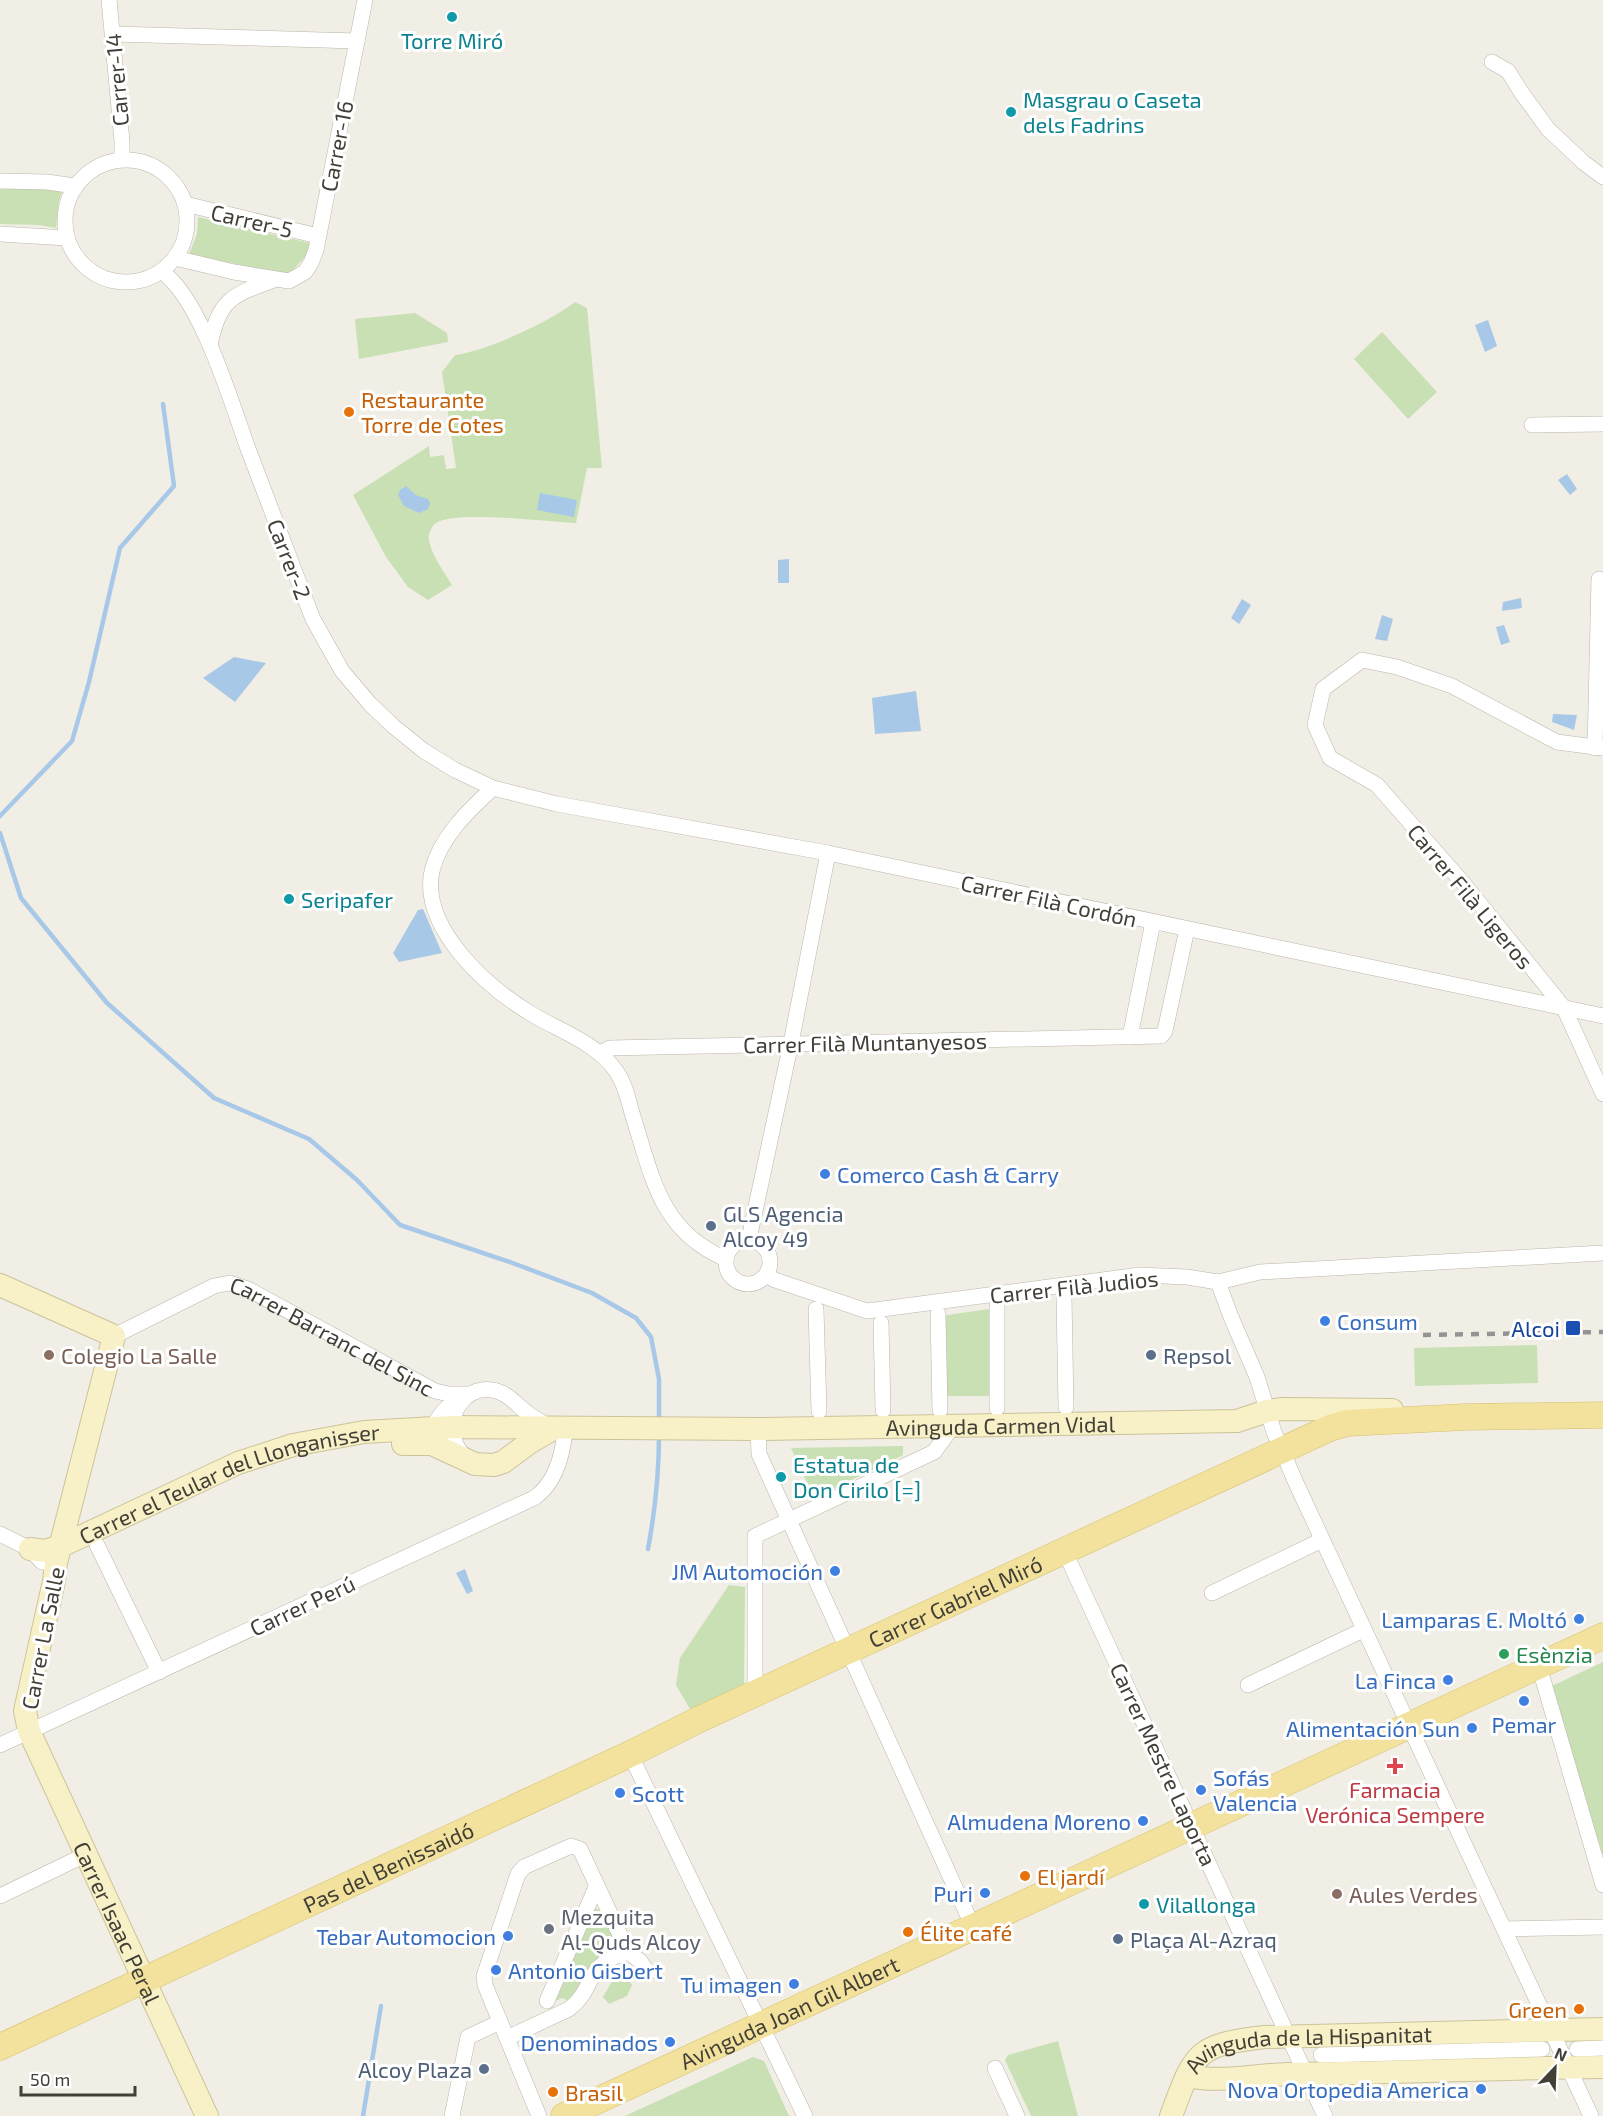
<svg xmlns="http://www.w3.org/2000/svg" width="1603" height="2116" viewBox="0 0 1603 2116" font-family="'Exo 2',sans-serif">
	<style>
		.green { fill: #c8e0b3 }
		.water { fill: #a8c8e7 }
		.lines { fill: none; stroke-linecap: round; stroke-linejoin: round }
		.stream { stroke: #a8c8e7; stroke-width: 4.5 }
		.street-casing { stroke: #bbb6a9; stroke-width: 16 }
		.secondary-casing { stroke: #cbc39a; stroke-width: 24 }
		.primary-casing { stroke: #d5c06f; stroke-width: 27 }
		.street { stroke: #fff; stroke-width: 15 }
		.secondary { stroke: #f8f1c8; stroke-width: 22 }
		.primary { stroke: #f2e29d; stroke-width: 26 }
		.rail { stroke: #949494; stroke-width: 4.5; stroke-dasharray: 8 8; stroke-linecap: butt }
		.culture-dot { fill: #0f9aa8; stroke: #fff; stroke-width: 2 }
		.food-dot { fill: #e8710a; stroke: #fff; stroke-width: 2 }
		.shop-dot { fill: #3f7fe0; stroke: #fff; stroke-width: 2 }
		.service-dot { fill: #5c6f8a; stroke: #fff; stroke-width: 2 }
		.transit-dot { fill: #1a4fb4; stroke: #fff; stroke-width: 2 }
		.education-dot { fill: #8d6e63; stroke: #fff; stroke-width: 2 }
		.leisure-dot { fill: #2e9e5b; stroke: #fff; stroke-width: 2 }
		.health-dot { fill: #e0444e; stroke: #fff; stroke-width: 2 }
		.worship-dot { fill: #6b7280; stroke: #fff; stroke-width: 2 }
		.labels { text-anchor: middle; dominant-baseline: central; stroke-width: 6; stroke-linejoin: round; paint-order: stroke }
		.culture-label { font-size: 22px; fill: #0d838f; stroke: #fff; text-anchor: start }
		.street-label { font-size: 22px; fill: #423f36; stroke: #fff }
		.food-label { font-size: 22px; fill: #c56008; stroke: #fff; text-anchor: start }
		.shop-label { font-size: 22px; fill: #366cbe; stroke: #fff; text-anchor: end }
		.service-label { font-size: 22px; fill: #4e5e75; stroke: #fff; text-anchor: start }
		.transit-label { font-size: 22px; fill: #164399; stroke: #fff; text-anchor: end }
		.education-label { font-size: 22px; fill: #785e54; stroke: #fff; text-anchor: start }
		.leisure-label { font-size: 22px; fill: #27864d; stroke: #fff; text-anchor: start }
		.health-label { font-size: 22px; fill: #be3a42; stroke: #fff }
		.worship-label { font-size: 22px; fill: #5b616d; stroke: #fff; text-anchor: start }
	</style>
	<rect width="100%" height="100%" fill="#f1eee6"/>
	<!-- green -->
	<g class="green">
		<path d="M0 187 63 189 59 201 56 228 39 225 0 224Z"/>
		<path d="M198 217 310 243 309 253 288 275 189 254 197 234Z"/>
		<path d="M575 302 587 308 602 468H587L576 523C551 522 454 510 436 523 433 525 430 530 429 535 427 549 445 573 452 585L428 600 408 587 386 557 353 495 429 446 430 457 444 455 446 469 456 468 442 372 455 355C487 351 549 322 575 302Z"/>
		<path d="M415 313 447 333 448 342 359 359 355 319Z"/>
		<path d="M1382 332 1437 392 1408 419 1354 359Z"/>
		<path d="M989 1309 990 1396H943L941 1316Z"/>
		<path d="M1537 1345 1538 1383 1415 1386 1414 1348Z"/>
		<path d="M903 1446V1455L814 1498 791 1448Z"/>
		<path d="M729 1585 745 1587 744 1684 690 1709 676 1685 680 1658Z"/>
		<path d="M1603 1662V1856L1598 1839 1591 1830 1552 1686Z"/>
		<path d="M593 1908 601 1910 617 1945 615 1951 598 1959 568 2001 563 1998 552 2002Z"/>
		<path d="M620 1975 628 1978 632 1985 627 1996 609 2004 603 1997 614 1978Z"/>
		<path d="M1058 2041 1078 2116H1031L1005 2060 1008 2055Z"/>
		<path d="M753 2057 764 2061 789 2116H625Z"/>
	</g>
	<!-- water -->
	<g class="water">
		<path d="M1488 320 1497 346 1485 352 1475 325Z"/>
		<path d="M1567 474 1577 489 1570 495 1558 480Z"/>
		<path d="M406 486 416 495 428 499 430 503 428 509 419 513 404 506 398 495 400 490Z"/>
		<path d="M540 493 577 500 574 517 537 510Z"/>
		<path d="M789 559V583H778V560Z"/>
		<path d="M1521 598 1522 608 1502 611 1503 602Z"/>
		<path d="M1242 599 1251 605 1239 624 1231 618Z"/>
		<path d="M1382 615 1393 619 1387 641 1375 639Z"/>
		<path d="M1504 625 1510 642 1501 645 1496 627Z"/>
		<path d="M234 657 266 663 235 702 203 678Z"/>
		<path d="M916 691 921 731 875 734 872 698Z"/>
		<path d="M1553 714 1577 715 1574 730 1552 722Z"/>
		<path d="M423 909 442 953 399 962 393 953 418 910Z"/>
		<path d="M465 1569 473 1591 467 1594 456 1573Z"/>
	</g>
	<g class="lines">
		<!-- stream -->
		<g class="stream">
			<path d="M0 816 72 741 89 682 120 548 174 486 163 404"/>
			<path d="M0 833 21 898 107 1003 214 1098 309 1139 357 1180 400 1225 510 1262 592 1293 636 1318 651 1337 659 1379V1421"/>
			<path d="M648 1549C655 1511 659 1474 659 1435"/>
			<path d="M363 2116 381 2006"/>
		</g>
		<defs>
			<g id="street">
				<path d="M109 0 122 141V159"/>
				<path d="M113 34 357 41"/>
				<path d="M1492 62 1508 71 1521 92 1548 129 1583 162 1603 177"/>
				<circle cx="126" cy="221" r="61"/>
				<path d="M0 181 47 182 75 186"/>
				<path d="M185 204 318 236"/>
				<path d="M0 234 67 238"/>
				<path d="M175 258 234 272 289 281 305 272 311 263 316 250 365 0"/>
				<path d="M161 271C200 297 231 401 247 446 266 496 285 546 304 596L313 619 342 671 370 704 393 726 424 751 455 770 493 788 557 804 828 853 1603 1016"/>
				<path d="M210 345C219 299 232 295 274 280"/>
				<path d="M1532 425 1603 424"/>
				<path d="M1595 748 1599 579"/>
				<path d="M1603 748 1557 742 1452 686 1397 667 1362 660 1323 689 1315 725 1330 758 1377 785 1464 884 1564 1008 1603 1094"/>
				<path d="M493 788C469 810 440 837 432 871 420 928 487 987 530 1013 559 1031 596 1042 616 1071 625 1083 628 1099 632 1113 652 1175 659 1231 726 1259"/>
				<path d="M1130 1037 1153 922"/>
				<path d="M600 1053 610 1048 1161 1036 1165 1031 1187 929"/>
				<path d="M749 1239 791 1043 828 853"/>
				<circle cx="748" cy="1262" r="22"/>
				<path d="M766 1275 775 1280 867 1311 1140 1275 1187 1277 1218 1282 1260 1272 1603 1253"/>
				<path d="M1218 1282 1231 1317 1257 1377 1274 1432 1296 1483 1591 2116"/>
				<path d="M1064 1296 1066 1407"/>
				<path d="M997 1306V1408"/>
				<path d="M816 1309 819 1411"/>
				<path d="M938 1314 940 1410"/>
				<path d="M881 1323 883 1410"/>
				<path id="s1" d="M114 1336 214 1286 230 1283 248 1289 435 1391 449 1394H469"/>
				<path d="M432 1429C439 1415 447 1403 462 1400"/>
				<path d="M758 1429 759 1454 973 1927"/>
				<path d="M466 1459C461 1453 456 1447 454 1439 446 1415 465 1386 492 1390 508 1392 517 1406 530 1415 536 1419 543 1423 550 1427"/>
				<path d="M0 1534 30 1549 42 1562 56 1563"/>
				<path d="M97 1545 159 1672"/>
				<path d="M1065 1552 1325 2116"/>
				<path d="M1212 1593 1322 1540"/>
				<path d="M1539 1666 1603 1885"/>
				<path d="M1248 1685 1363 1630"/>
				<path d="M755 1693V1536L934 1452 953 1426"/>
				<path d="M0 1745 534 1498C556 1483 563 1454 565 1429"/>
				<path d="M630 1754 805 2116"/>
				<path d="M0 1896 87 1854"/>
				<path d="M1504 1929 1603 1927"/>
				<path d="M547 2001 596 1887"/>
				<path d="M507 2038 569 2009C597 1988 582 1965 628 1952"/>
				<path d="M1577 2049 1603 2048"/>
				<path d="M1321 2055 1542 2049"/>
				<path d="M995 2068 1017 2116"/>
				<path d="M452 2116 468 2037 500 2022"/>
				<path d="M539 2116 485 1985 484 1976 518 1874 524 1867 571 1846 580 1849 628 1952 640 1961 648 1973"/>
			</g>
			<g id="secondary">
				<path id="s2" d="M0 1285 114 1336 56 1563 54 1581 25 1711 29 1731 207 2116"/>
				<path d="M403 1444H432L475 1464 494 1465 503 1462 529 1443 553 1429"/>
				<path id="s3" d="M30 1549 45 1551 61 1546 238 1463 293 1445 364 1432 452 1427 758 1429 1237 1421 1267 1411 1283 1409 1392 1410"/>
				<path d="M1187 2076C1219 2083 1254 2075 1287 2074 1392 2073 1498 2068 1603 2067"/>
				<path id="s4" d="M1171 2116C1195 2052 1195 2045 1265 2037L1603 2029"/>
			</g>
			<g id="primary">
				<path id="s5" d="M0 2047 630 1754 700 1719 1330 1428 1347 1423 1465 1417 1603 1415"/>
				<path id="s6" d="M564 2116 1603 1636"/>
			</g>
		</defs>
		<!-- street casing -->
		<use href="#street" class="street-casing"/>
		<!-- secondary casing -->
		<use href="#secondary" class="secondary-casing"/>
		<!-- primary casing -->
		<use href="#primary" class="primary-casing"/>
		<!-- street -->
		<use href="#street" class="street"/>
		<!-- secondary -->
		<use href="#secondary" class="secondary"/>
		<!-- primary -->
		<use href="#primary" class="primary"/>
		<!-- rail -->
		<path class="rail" d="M1423 1335 1603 1332"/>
	</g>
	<!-- markers -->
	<g class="culture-dot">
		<circle cx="452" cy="17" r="6"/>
		<circle cx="1011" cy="112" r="6"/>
		<circle cx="289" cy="899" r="6"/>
		<circle cx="781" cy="1477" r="6"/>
		<circle cx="1144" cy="1904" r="6"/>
	</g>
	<g class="food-dot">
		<circle cx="349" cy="412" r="6"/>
		<circle cx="1025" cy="1876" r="6"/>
		<circle cx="908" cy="1932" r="6"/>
		<circle cx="1579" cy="2009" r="6"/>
		<circle cx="553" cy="2092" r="6"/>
	</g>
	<g class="shop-dot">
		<circle cx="825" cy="1174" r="6"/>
		<circle cx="1325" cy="1321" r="6"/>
		<circle cx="835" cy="1571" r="6"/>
		<circle cx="1579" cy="1619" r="6"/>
		<circle cx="1448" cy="1680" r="6"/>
		<circle cx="1524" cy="1701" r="6"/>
		<circle cx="1472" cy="1728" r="6"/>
		<circle cx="1201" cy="1790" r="6"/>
		<circle cx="620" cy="1793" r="6"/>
		<circle cx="1143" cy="1821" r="6"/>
		<circle cx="985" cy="1893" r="6"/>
		<circle cx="508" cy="1936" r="6"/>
		<circle cx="496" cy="1970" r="6"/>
		<circle cx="794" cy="1984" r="6"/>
		<circle cx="670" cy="2042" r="6"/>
		<circle cx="1481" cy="2089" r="6"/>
	</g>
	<g class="service-dot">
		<circle cx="711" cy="1226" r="6"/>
		<circle cx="1151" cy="1355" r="6"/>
		<circle cx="1118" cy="1939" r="6"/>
		<circle cx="484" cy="2069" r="6"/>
	</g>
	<rect class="transit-dot" x="1565" y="1320" width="16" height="16" rx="3"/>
	<g class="education-dot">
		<circle cx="49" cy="1355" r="6"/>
		<circle cx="1337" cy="1894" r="6"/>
	</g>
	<circle class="leisure-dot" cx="1504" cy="1654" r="6"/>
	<path class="health-dot" d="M1392 1757h6v6h6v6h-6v6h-6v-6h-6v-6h6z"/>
	<circle class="worship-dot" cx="549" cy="1929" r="6"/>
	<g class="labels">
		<!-- culture labels -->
		<g class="culture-label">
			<text x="452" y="40" text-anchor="middle">Torre Miró</text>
			<text x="1023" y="99">Masgrau o Caseta<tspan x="1023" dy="25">dels Fadrins</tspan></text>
			<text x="301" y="899">Seripafer</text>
			<text x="793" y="1464">Estatua de<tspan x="793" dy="25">Don Cirilo [=]</tspan></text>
			<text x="1156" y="1904">Vilallonga</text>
		</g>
		<!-- street labels -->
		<g class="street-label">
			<text transform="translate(116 80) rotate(-95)">Carrer-14</text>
			<text transform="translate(336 146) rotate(-79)">Carrer-16</text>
			<text transform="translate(252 220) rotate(13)">Carrer-5</text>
			<text transform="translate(290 559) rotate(69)">Carrer-2</text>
			<text transform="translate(1471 896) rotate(50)">Carrer Filà Ligeros</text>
			<text transform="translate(1049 900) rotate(12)">Carrer Filà Cordón</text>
			<text transform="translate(865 1042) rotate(-1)">Carrer Filà Muntanyesos</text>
			<text transform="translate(1074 1286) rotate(-6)">Carrer Filà Judios</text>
			<text stroke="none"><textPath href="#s1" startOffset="243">Carrer Barranc del Sinc</textPath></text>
			<text stroke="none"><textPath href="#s3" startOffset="994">Avinguda Carmen Vidal</textPath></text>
			<text stroke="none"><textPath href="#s3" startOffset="213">Carrer el Teular del Llonganisser</textPath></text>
			<text stroke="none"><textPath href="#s5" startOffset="1054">Carrer Gabriel Miró</textPath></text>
			<text transform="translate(302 1605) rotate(-25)">Carrer Perú</text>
			<text transform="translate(42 1638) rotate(-79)">Carrer La Salle</text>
			<text transform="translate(1164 1764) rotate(65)">Carrer Mestre Laporta</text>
			<text stroke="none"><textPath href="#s5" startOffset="428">Pas del Benissaidó</textPath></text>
			<text stroke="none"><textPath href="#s2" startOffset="742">Carrer Isaac Peral</textPath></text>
			<text stroke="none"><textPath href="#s6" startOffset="248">Avinguda Joan Gil Albert</textPath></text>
			<text stroke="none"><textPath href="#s4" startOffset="176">Avinguda de la Hispanitat</textPath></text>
		</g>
		<!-- food labels -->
		<g class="food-label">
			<text x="361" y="399">Restaurante<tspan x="361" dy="25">Torre de Cotes</tspan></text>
			<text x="1037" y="1876">El jardí</text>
			<text x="920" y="1932">Élite café</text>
			<text x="1567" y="2009" text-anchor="end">Green</text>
			<text x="565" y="2092">Brasil</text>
		</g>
		<!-- shop labels -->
		<g class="shop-label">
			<text x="837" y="1174" text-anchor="start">Comerco Cash &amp; Carry</text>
			<text x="1337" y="1321" text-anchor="start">Consum</text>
			<text x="823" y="1571">JM Automoción</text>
			<text x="1567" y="1619">Lamparas E. Moltó</text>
			<text x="1436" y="1680">La Finca</text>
			<text x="1524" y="1724" text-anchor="middle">Pemar</text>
			<text x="1460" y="1728">Alimentación Sun</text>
			<text x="1213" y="1777" text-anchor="start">Sofás<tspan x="1213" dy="25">Valencia</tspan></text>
			<text x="632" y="1793" text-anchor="start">Scott</text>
			<text x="1131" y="1821">Almudena Moreno</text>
			<text x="973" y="1893">Puri</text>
			<text x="496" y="1936">Tebar Automocion</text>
			<text x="508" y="1970" text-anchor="start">Antonio Gisbert</text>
			<text x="782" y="1984">Tu imagen</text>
			<text x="658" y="2042">Denominados</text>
			<text x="1469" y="2089">Nova Ortopedia America</text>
		</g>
		<!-- service labels -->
		<g class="service-label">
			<text x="723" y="1213">GLS Agencia<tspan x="723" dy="25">Alcoy 49</tspan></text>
			<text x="1163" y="1355">Repsol</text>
			<text x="1130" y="1939">Plaça Al-Azraq</text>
			<text x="472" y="2069" text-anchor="end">Alcoy Plaza</text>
		</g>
		<!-- transit labels -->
		<g class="transit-label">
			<text x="1560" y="1328">Alcoi</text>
		</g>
		<!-- education labels -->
		<g class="education-label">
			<text x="61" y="1355">Colegio La Salle</text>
			<text x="1349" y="1894">Aules Verdes</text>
		</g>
		<!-- leisure labels -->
		<g class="leisure-label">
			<text x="1516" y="1654">Esènzia</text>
		</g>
		<!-- health labels -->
		<g class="health-label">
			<text x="1395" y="1789">Farmacia<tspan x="1395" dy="25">Verónica Sempere</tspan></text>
		</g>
		<!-- worship labels -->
		<g class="worship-label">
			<text x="561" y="1916">Mezquita<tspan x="561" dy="25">Al-Quds Alcoy</tspan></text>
		</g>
	</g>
	<!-- north arrow -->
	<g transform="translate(1555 2068) rotate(23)" stroke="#ffffff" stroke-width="4.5" paint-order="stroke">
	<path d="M0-4.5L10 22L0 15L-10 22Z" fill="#423f36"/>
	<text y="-9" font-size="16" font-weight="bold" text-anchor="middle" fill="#423f36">N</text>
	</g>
	<!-- scale -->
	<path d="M21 2086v9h114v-9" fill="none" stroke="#423f36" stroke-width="3"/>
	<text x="30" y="2086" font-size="18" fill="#423f36" stroke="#ffffff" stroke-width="4.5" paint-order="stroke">50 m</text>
</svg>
